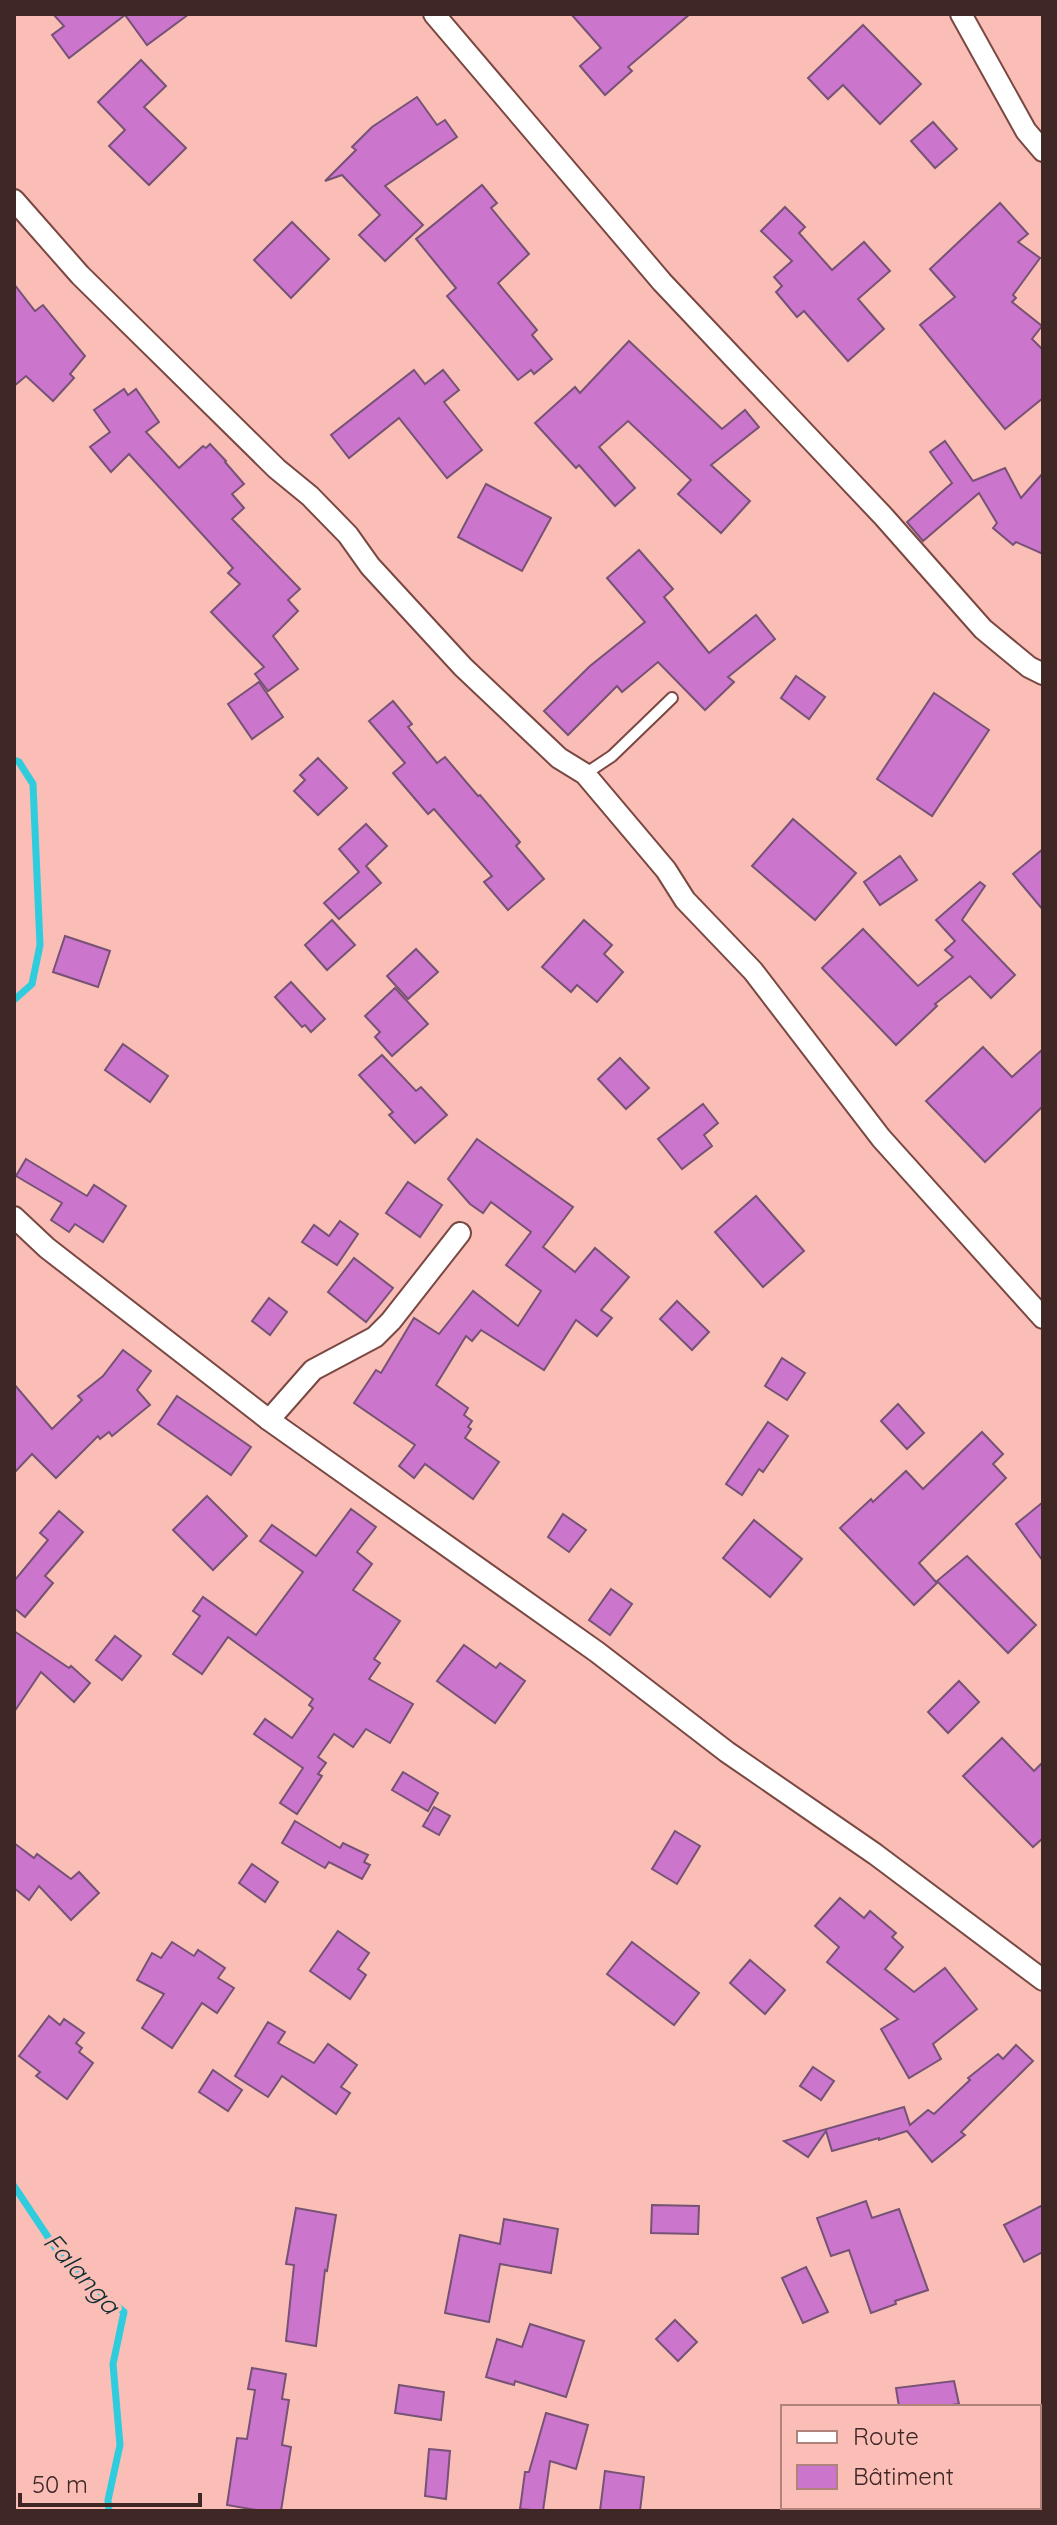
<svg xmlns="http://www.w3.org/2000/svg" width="1057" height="2525" viewBox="0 0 1057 2525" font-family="Quicksand,sans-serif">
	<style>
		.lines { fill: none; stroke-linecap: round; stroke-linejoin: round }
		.stream { stroke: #2fccde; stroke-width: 7 }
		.building { fill: #cc75cc; stroke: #765275; stroke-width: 2 }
		.service-casing { stroke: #7a4842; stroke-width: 14 }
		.minor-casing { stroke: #7a4842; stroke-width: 24 }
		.service { stroke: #fff; stroke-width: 10 }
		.minor { stroke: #fff; stroke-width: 20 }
		.labels { text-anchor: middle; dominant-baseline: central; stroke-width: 7; stroke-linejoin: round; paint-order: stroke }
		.water-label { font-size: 26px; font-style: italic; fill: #0f2e32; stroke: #fabeb6 }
	</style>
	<rect width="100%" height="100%" fill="#fabeb6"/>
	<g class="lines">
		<!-- stream -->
		<g class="stream">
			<path d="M14 760 19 762 33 784 40 945 32 984 14 1000"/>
			<path d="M14 2186 66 2264 124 2312 113 2364 120 2445 108 2500 109 2511"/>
		</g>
	</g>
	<!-- building -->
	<g class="building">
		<path d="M53 14H189L147 45 125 15 69 58 52 35 64 26Z"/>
		<path d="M571 14H690L628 67 632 71 605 95 580 66 601 48Z"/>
		<path d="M863 25 921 84 880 124 843 85 828 99 808 78Z"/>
		<path d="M141 60 166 86 144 107 186 148 149 185 109 146 125 130 98 102Z"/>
		<path d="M417 97 437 125 445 120 457 137 385 186 423 225 385 261 359 235 380 215 342 175 325 181 356 150 352 147 372 127Z"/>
		<path d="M933 122 957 149 935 168 911 141Z"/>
		<path d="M482 185 497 203 491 208 529 254 498 283 537 330 532 335 552 359 534 374 531 370 518 380 447 296 456 288 416 239Z"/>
		<path d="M1000 203 1028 234 1018 242 1040 258 1013 295 1016 298 1012 302 1042 326 1032 339 1043 350V398L1005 429 920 325 955 297 930 269Z"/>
		<path d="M785 207 805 227 799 233 832 270 864 242 890 271 858 299 884 329 848 361 804 311 797 317 776 292 782 286 774 277 792 261 761 231Z"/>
		<path d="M292 222 329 259 291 298 254 260Z"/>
		<path d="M14 284 35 311 43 305 85 356 70 374 74 378 53 401 26 376 14 386Z"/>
		<path d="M629 341 722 429 745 410 759 427 711 465 750 501 721 533 678 494 691 480 628 421 599 447 635 488 615 506 579 465 576 468 535 423 575 387 580 393Z"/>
		<path d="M414 370 425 384 443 370 459 390 444 402 482 450 447 478 399 418 349 458 331 435Z"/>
		<path d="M124 389 128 395 136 389 159 422 146 432 179 468 203 446 206 448 210 444 226 461 225 462 244 484 232 494 244 508 232 519 300 589 288 600 298 611 273 636 298 669 268 691 255 674 264 667 211 612 240 584 228 573 233 568 129 454 111 472 90 447 110 432 94 410Z"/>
		<path d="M945 441 973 481 1005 468 1021 498 1043 473V554L1016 542 1013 545 993 528 997 523 979 493 923 541 907 522 952 483 930 452Z"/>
		<path d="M486 484 551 518 522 571 458 537Z"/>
		<path d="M639 550 673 589 664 597 709 653 756 615 775 639 728 677 734 682 705 710 658 662 622 692 617 686 568 735 544 711 590 666 645 622 607 578Z"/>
		<path d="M796 676 825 697 809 719 781 698Z"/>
		<path d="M259 682 283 717 252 739 228 704Z"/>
		<path d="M934 693 989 730 932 816 877 779Z"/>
		<path d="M393 701 412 724 408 727 437 763 445 757 478 796 480 795 520 842 516 846 544 879 508 910 484 882 492 876 434 809 428 814 393 773 405 763 369 721Z"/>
		<path d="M318 758 347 788 318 815 294 791 305 780 300 775Z"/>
		<path d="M793 819 856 873 815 920 752 866Z"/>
		<path d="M366 824 387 846 366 866 381 883 339 919 324 903 359 872 339 849Z"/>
		<path d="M1043 849V910L1013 874Z"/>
		<path d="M900 856 917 880 880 905 864 882Z"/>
		<path d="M980 882 985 886 962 920 1015 975 991 998 970 976 935 1004 937 1006 896 1045 822 968 863 929 918 986 953 957 945 950 955 941 936 920Z"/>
		<path d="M332 920 355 945 327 970 305 945Z"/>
		<path d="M584 920 612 945 604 954 623 972 597 1002 577 985 571 992 542 967Z"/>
		<path d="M65 936 110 951 98 987 53 972Z"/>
		<path d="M416 949 438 972 408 999 387 976Z"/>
		<path d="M291 982 325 1019 311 1032 305 1025 302 1027 275 997Z"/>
		<path d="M395 988 428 1024 392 1056 375 1037 380 1032 365 1016Z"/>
		<path d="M123 1044 168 1076 150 1102 105 1070Z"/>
		<path d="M983 1047 1012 1077 1043 1049V1106L985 1162 926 1101Z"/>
		<path d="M382 1055 416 1091 421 1087 447 1115 415 1143 389 1115 393 1112 359 1075Z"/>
		<path d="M620 1058 649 1088 626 1109 598 1079Z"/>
		<path d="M703 1104 718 1123 704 1135 712 1146 682 1169 658 1139Z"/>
		<path d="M477 1139 573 1207 543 1247 575 1272 595 1248 629 1277 601 1310 612 1318 597 1336 576 1320 544 1370 481 1330 472 1341 466 1336 436 1385 468 1408 464 1415 472 1421 468 1427 471 1429 465 1438 499 1462 473 1499 425 1464 414 1478 399 1466 415 1445 354 1403 376 1370 381 1373 414 1318 439 1334 473 1291 518 1326 541 1291 506 1265 531 1232 491 1202 483 1213 470 1204 448 1179Z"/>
		<path d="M26 1159 87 1196 94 1185 126 1206 103 1242 75 1224 69 1232 51 1220 62 1203 16 1176Z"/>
		<path d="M408 1182 442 1205 420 1237 386 1213Z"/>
		<path d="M756 1196 804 1251 763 1287 715 1232Z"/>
		<path d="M340 1221 358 1234 337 1265 302 1242 314 1225 329 1236Z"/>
		<path d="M354 1258 393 1288 366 1322 328 1292Z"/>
		<path d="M269 1298 287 1312 270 1335 252 1321Z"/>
		<path d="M677 1301 709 1332 692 1350 660 1319Z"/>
		<path d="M123 1350 151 1371 137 1390 150 1405 112 1436 109 1432 100 1439 98 1436 56 1478 32 1454 14 1473V1384L52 1429 82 1400 78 1396 103 1376Z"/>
		<path d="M782 1358 805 1373 787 1400 765 1386Z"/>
		<path d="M177 1396 251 1447 231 1475 158 1424Z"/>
		<path d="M898 1404 924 1433 907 1449 881 1421Z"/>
		<path d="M768 1422 788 1436 763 1472 759 1469 742 1495 726 1484Z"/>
		<path d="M982 1432 1003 1454 993 1464 1006 1478 919 1563 937 1583 914 1605 840 1528 871 1499 873 1502 906 1471 923 1489Z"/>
		<path d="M207 1496 247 1536 213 1570 173 1530Z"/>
		<path d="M1043 1502V1561L1016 1524Z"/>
		<path d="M351 1509 376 1527 357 1552 372 1564 353 1590 400 1621 374 1659 380 1663 369 1679 413 1704 390 1743 366 1729 353 1747 334 1734 318 1757 326 1763 318 1774 322 1776 297 1814 280 1803 303 1768 254 1734 265 1719 292 1738 313 1708 309 1705 313 1699 228 1637 202 1674 173 1654 200 1616 193 1611 203 1597 256 1635 303 1572 260 1541 272 1525 316 1556Z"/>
		<path d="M59 1511 83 1532 45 1576 53 1583 25 1617 14 1608V1581L48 1540 40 1533Z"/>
		<path d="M563 1514 586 1530 569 1552 548 1537Z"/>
		<path d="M754 1520 802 1559 770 1597 723 1558Z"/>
		<path d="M967 1556 1036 1625 1008 1653 937 1581Z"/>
		<path d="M611 1589 632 1604 610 1635 589 1620Z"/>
		<path d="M14 1631 69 1668 71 1666 90 1683 74 1702 41 1672 14 1712Z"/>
		<path d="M115 1636 141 1656 122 1680 96 1660Z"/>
		<path d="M464 1645 496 1668 500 1663 525 1681 495 1723 437 1681Z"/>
		<path d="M959 1681 979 1702 948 1733 928 1712Z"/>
		<path d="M1002 1738 1034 1771 1043 1762V1838L1033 1847 963 1776Z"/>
		<path d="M403 1772 438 1793 428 1811 392 1790Z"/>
		<path d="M434 1807 450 1816 439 1835 423 1826Z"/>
		<path d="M295 1821 340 1848 343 1843 368 1855 364 1862 370 1865 362 1879 329 1862 325 1868 282 1843Z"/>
		<path d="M675 1831 700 1846 677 1884 652 1869Z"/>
		<path d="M14 1843 34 1858 37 1854 71 1879 79 1872 99 1893 71 1920 39 1886 29 1900 14 1888Z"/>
		<path d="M252 1864 278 1882 265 1902 239 1883Z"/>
		<path d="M840 1898 864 1918 870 1911 896 1933 892 1937 903 1947 885 1969 914 1992 945 1968 977 2009 933 2044 941 2059 909 2078 881 2029 898 2019 827 1962 839 1947 815 1926Z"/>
		<path d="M338 1931 369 1953 358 1969 366 1975 350 1999 310 1971Z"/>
		<path d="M172 1942 194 1956 198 1950 225 1968 218 1978 234 1988 217 2013 202 2003 172 2048 142 2028 164 1994 137 1980 152 1953 161 1958Z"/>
		<path d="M632 1942 699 1993 674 2025 607 1974Z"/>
		<path d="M750 1960 785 1990 765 2014 730 1983Z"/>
		<path d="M49 2016 60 2025 64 2019 84 2033 76 2043 82 2048 79 2052 93 2063 67 2099 36 2076 40 2072 19 2056Z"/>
		<path d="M268 2022 285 2032 278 2043 314 2063 328 2044 357 2065 341 2087 350 2093 336 2114 282 2076 268 2097 235 2076Z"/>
		<path d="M1016 2045 1033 2061 961 2132 965 2135 932 2162 907 2131 879 2140V2138L832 2151 826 2131 808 2157 784 2141 904 2107 910 2125 928 2110 934 2114 970 2080 968 2078 998 2054 1003 2059Z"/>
		<path d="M813 2067 834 2081 821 2100 800 2086Z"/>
		<path d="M213 2070 242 2090 228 2111 199 2092Z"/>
		<path d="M866 2201 872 2218 899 2209 928 2290 895 2301 896 2304 871 2313 849 2250 831 2256 817 2218Z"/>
		<path d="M652 2205 699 2206 698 2234 651 2233Z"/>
		<path d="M1043 2205V2252L1024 2262 1004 2225Z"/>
		<path d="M296 2208 336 2215 327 2271 325 2270 316 2346 286 2341 294 2265 286 2264Z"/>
		<path d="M504 2219 558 2229 551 2273 500 2264 489 2322 445 2313 460 2235 500 2244Z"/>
		<path d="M806 2267 828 2312 803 2323 782 2278Z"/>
		<path d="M675 2320 697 2342 678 2361 656 2339Z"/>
		<path d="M530 2324 584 2341 566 2397 515 2381 514 2385 486 2377 497 2339 522 2347Z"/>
		<path d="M252 2368 286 2374 282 2399 289 2400 282 2445 291 2447 281 2511H262L227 2505 237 2438 247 2439 255 2390 248 2389Z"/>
		<path d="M954 2381 959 2404 935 2407H899L896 2388Z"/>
		<path d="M399 2385 444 2392 441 2420 395 2413Z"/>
		<path d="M546 2413 588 2425 576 2469 550 2461 543 2511 520 2509 525 2472H529Z"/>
		<path d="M429 2449 450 2451 446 2499 425 2496Z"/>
		<path d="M605 2471 644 2477 640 2511H600Z"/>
	</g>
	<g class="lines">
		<defs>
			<path id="service" d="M585 774 612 756 672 698"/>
			<g id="minor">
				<path d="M434 14 662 282 884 517 983 629 1029 667 1043 674"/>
				<path d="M961 14 1026 131 1043 151"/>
				<path d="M14 200 80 275 277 469 310 496 348 535 370 566 463 667 559 758 585 774 666 870 685 900 753 971 881 1138 1043 1318"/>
				<path d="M14 1217 47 1248 269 1420 597 1652 727 1752 875 1854 1043 1980"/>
				<path d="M269 1420 313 1370 375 1337 391 1321 460 1233"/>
			</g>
		</defs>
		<!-- service casing -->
		<use href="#service" class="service-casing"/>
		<!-- minor casing -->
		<use href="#minor" class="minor-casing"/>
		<!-- service -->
		<use href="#service" class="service"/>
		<!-- minor -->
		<use href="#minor" class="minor"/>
	</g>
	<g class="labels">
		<!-- water labels -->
		<g class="water-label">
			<text transform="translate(82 2273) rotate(48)">Falanga</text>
		</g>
	</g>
	<!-- border -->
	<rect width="1057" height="2525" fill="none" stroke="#3e2725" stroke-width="32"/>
	<!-- legend -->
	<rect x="781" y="2405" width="260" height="104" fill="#fabeb6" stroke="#af827c" stroke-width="2"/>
	<rect x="797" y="2431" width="40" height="12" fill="#ffffff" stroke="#af827c" stroke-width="2"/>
	<text x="853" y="2445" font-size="24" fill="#3e2725">Route</text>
	<rect x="797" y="2465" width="40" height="24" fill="#cc75cc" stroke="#af827c" stroke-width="2"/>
	<text x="853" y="2485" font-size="24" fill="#3e2725">Bâtiment</text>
	<!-- scale -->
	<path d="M20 2493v12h180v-12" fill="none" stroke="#3e2725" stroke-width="4"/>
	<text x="32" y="2493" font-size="24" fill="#3e2725" stroke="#fabeb6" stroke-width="6" paint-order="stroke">50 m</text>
</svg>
